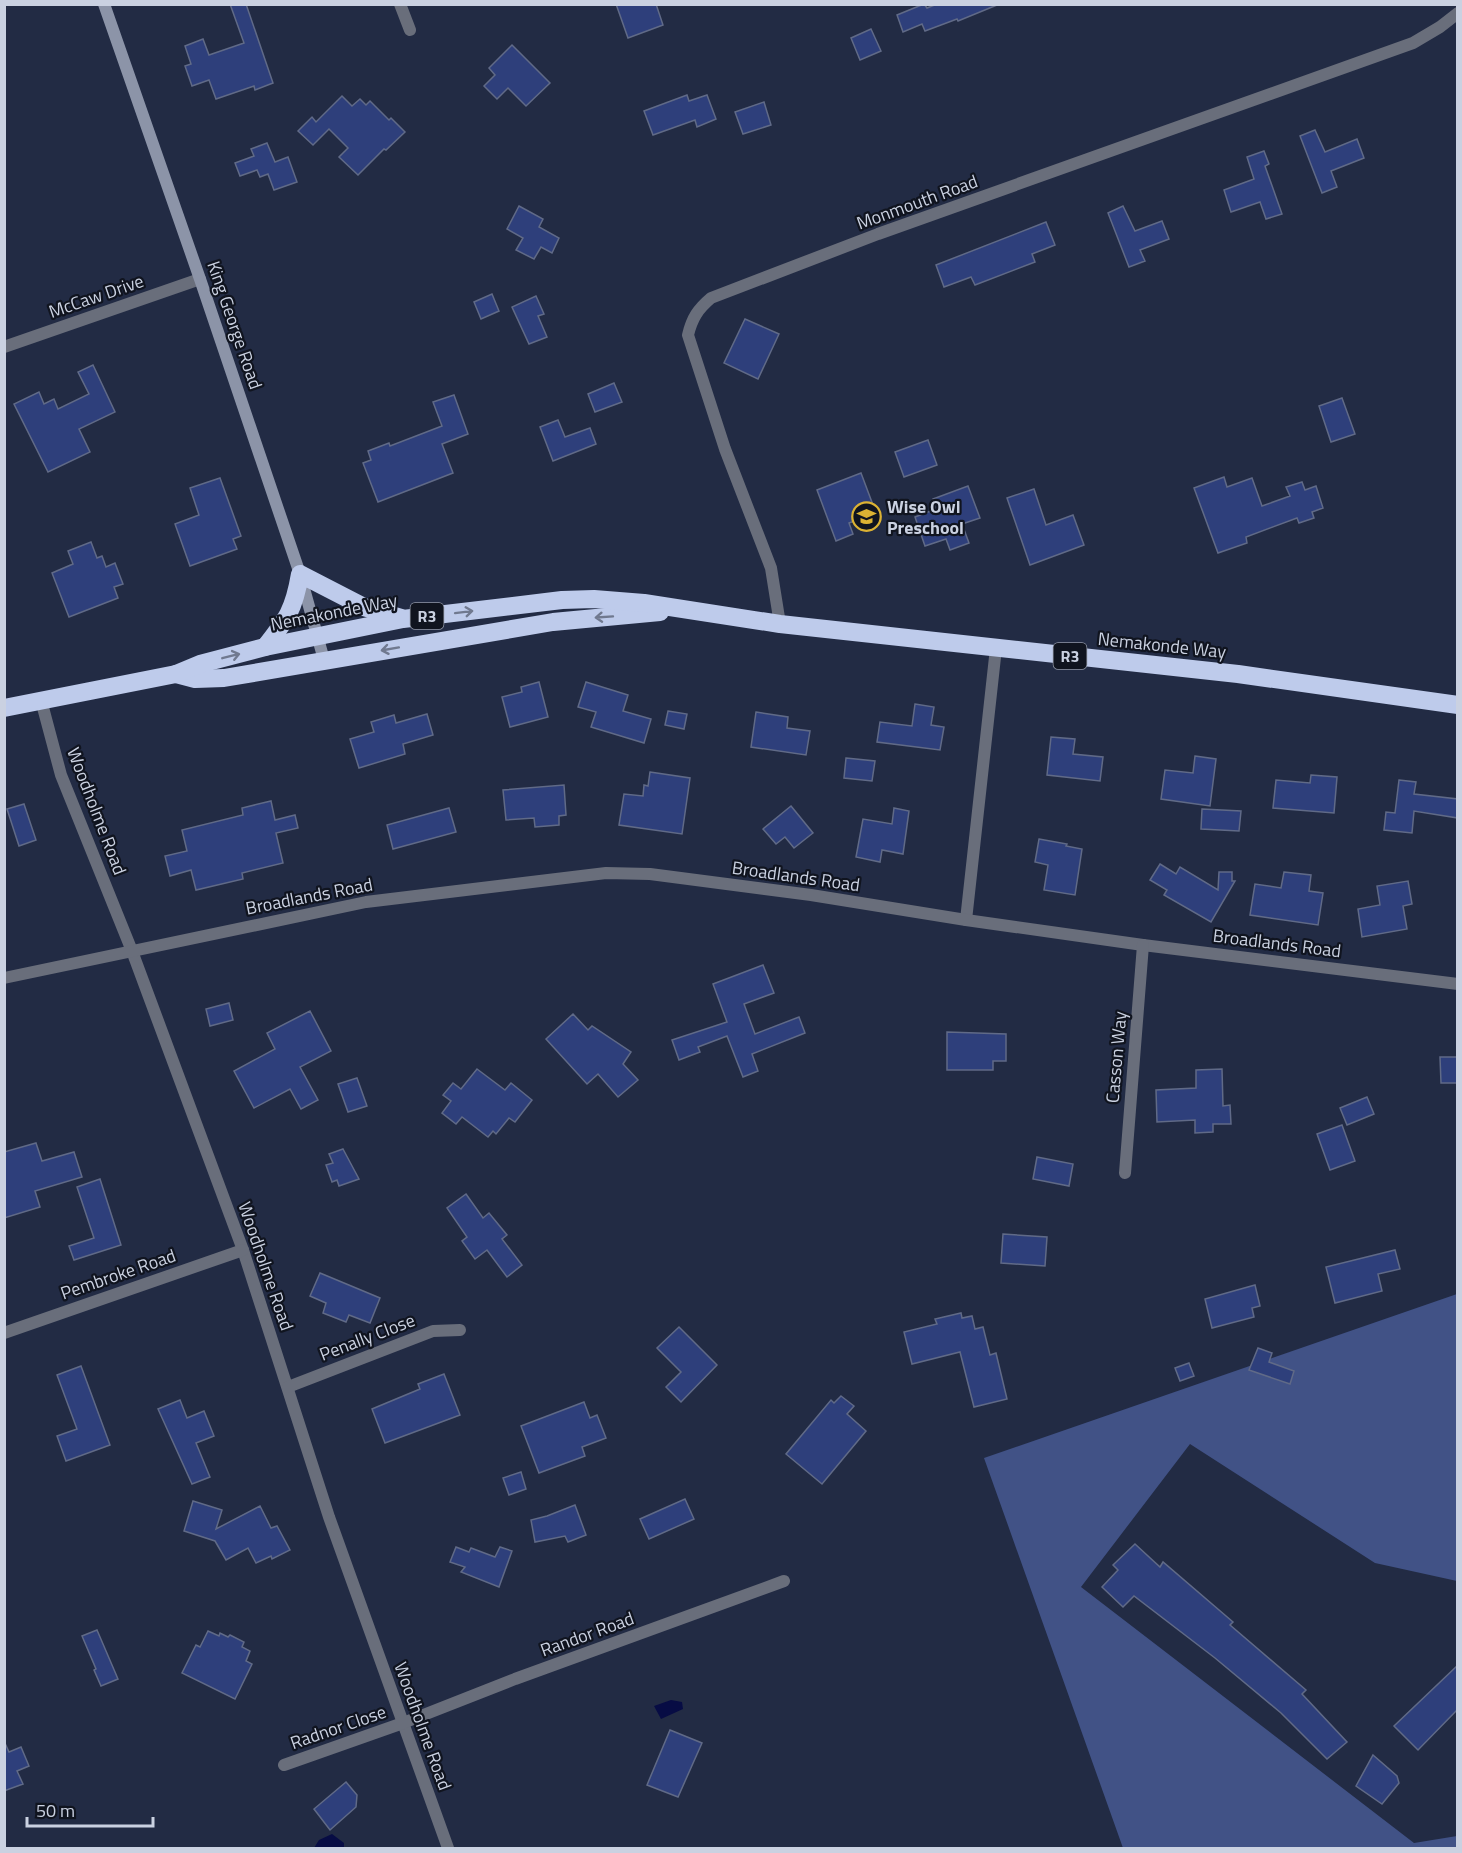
<svg xmlns="http://www.w3.org/2000/svg" width="1462" height="1853" viewBox="0 0 1462 1853" font-family="'Titillium Web',sans-serif">
	<style>
		.green { fill: #415286 }
		.water { fill: #070c44 }
		.building { fill: #2e3f7b; stroke: #606a87; stroke-width: 1.5 }
		.lines { fill: none; stroke-linecap: round; stroke-linejoin: round }
		.street { stroke: #696e7b; stroke-width: 12 }
		.secondary { stroke: #8c94a8; stroke-width: 12 }
		.highway { stroke: #becbeb; stroke-width: 18 }
		.oneway { stroke: #70798f }
		.labels { text-anchor: middle; dominant-baseline: central; stroke-width: 4.5; stroke-linejoin: round; paint-order: stroke }
		.shield { fill: #10141f; stroke: #9298a7; stroke-width: 1.5 }
		.shield-label { font-size: 16px; font-weight: bold; fill: #cad1e1 }
		.street-label { font-size: 18px; fill: #cad1e1; stroke: #10141f }
		.poi-label { font-size: 18px; font-weight: bold; fill: #cad1e1; stroke: #10141f; text-anchor: start }
	</style>
	<rect width="100%" height="100%" fill="#222b44"/>
	<!-- green -->
	<path class="green" d="M1457 1294V1581L1375 1563 1190 1444 1081 1587 1414 1843 1457 1836V1848H1123L984 1458Z"/>
	<!-- water -->
	<g class="water">
		<path d="M671 1700 682 1702 683 1709 661 1719 654 1706Z"/>
		<path d="M332 1834 344 1843V1848H314L319 1840Z"/>
	</g>
	<!-- building -->
	<g class="building">
		<path d="M230 4H246L273 83 255 90 254 86 216 99 209 80 192 86 185 66 191 64 185 46 203 39 209 55 244 43Z"/>
		<path d="M616 4H656L663 25 628 38Z"/>
		<path d="M924 4 927 8 937 4 997 5 958 21 957 19 925 31 922 24 903 32 897 15Z"/>
		<path d="M871 29 881 51 860 60 851 38Z"/>
		<path d="M512 45 550 83 526 106 508 88 497 99 484 86 495 75 489 68Z"/>
		<path d="M687 95 689 101 707 95 716 119 697 127 695 120 653 135 644 111Z"/>
		<path d="M342 96 352 106 360 99 366 105 370 101 389 120 391 118 405 132 386 150 384 149 358 175 339 157 348 148 329 129 313 145 298 131 312 117 316 122Z"/>
		<path d="M764 102 771 125 743 134 735 112Z"/>
		<path d="M1315 130 1325 152 1357 139 1364 158 1331 171 1337 187 1322 193 1300 136Z"/>
		<path d="M267 143 275 162 288 157 297 182 274 190 268 174 260 177 257 170 240 176 235 163 254 156 251 149Z"/>
		<path d="M1264 151 1269 164 1265 166 1282 214 1266 219 1260 202 1231 212 1224 190 1254 179 1247 157Z"/>
		<path d="M519 206 543 219 539 227 559 238 552 253 541 247 534 259 516 250 523 238 507 229Z"/>
		<path d="M1123 206 1135 231 1162 221 1169 239 1140 250 1145 261 1129 267 1108 213Z"/>
		<path d="M1046 222 1055 245 1032 254 1035 262 975 285 971 277 944 287 936 265Z"/>
		<path d="M492 294 499 311 481 319 474 302Z"/>
		<path d="M536 296 544 314 538 316 547 337 529 344 512 307Z"/>
		<path d="M745 319 779 334 758 379 724 363Z"/>
		<path d="M93 365 115 412 79 429 90 452 48 472 14 404 39 392 44 404 54 399 58 409 89 394 78 372Z"/>
		<path d="M614 383 622 402 595 412 588 394Z"/>
		<path d="M454 395 468 434 442 444 453 473 378 502 363 463 371 460 368 451 389 443 390 446 442 426 433 402Z"/>
		<path d="M1342 398 1355 434 1331 442 1319 406Z"/>
		<path d="M558 420 565 437 590 428 596 444 553 461 540 427Z"/>
		<path d="M928 440 937 465 904 477 895 452Z"/>
		<path d="M861 473 876 513 849 523 853 534 836 541 817 490Z"/>
		<path d="M1224 477 1227 487 1252 478 1262 506 1290 496 1286 487 1302 482 1305 490 1316 486 1323 508 1312 512 1314 518 1299 523 1297 518 1246 537 1247 543 1218 553 1194 488Z"/>
		<path d="M220 478 241 536 233 539 237 549 190 566 175 524 199 515 190 488Z"/>
		<path d="M968 486 980 518 962 524 969 543 950 550 946 539 925 546 915 517 936 509 933 499Z"/>
		<path d="M1034 489 1046 525 1073 515 1084 545 1030 565 1007 498Z"/>
		<path d="M91 542 97 558 102 556 106 567 115 563 123 584 114 587 118 598 69 617 52 573 73 564 68 551Z"/>
		<path d="M539 682 548 717 510 727 502 697 522 692 521 687Z"/>
		<path d="M586 682 628 695 623 711 651 719 644 743 591 727 596 712 578 707Z"/>
		<path d="M915 704 934 707 931 725 944 727 940 750 877 742 880 722 912 726Z"/>
		<path d="M668 711 687 714 684 729 665 725Z"/>
		<path d="M756 712 788 717 787 728 810 731 806 755 751 747Z"/>
		<path d="M427 714 433 735 403 744 405 754 359 768 350 739 374 732 371 722 394 715 396 723Z"/>
		<path d="M1051 737 1075 739 1073 754 1103 757 1100 781 1047 775Z"/>
		<path d="M1195 756 1216 759 1210 806 1161 799 1165 770 1193 773Z"/>
		<path d="M846 758 875 761 872 781 844 778Z"/>
		<path d="M650 772 690 778 682 834 619 825 624 794 643 796 644 785 648 786Z"/>
		<path d="M1311 775 1337 777 1334 813 1273 808 1276 780 1310 783Z"/>
		<path d="M1399 780 1416 782 1414 794 1458 799V818L1414 811 1412 833 1384 830 1386 812 1395 813Z"/>
		<path d="M564 785 566 815 559 816V825L535 827 534 818 506 820 503 790Z"/>
		<path d="M271 801 275 820 295 815 298 828 276 833 283 863 242 873 243 879 196 890 191 870 170 876 165 856 187 851 182 830 243 815 242 808Z"/>
		<path d="M24 804 36 840 19 846 7 809Z"/>
		<path d="M791 806 813 833 794 848 785 837 776 844 763 829Z"/>
		<path d="M449 808 456 832 393 849 387 825Z"/>
		<path d="M894 808 909 811 903 854 882 850 880 862 856 857 863 819 892 824Z"/>
		<path d="M1202 809 1241 811 1239 831 1201 829Z"/>
		<path d="M1039 839 1067 844 1066 846 1082 849 1075 895 1044 890 1048 865 1035 862Z"/>
		<path d="M1160 864 1176 874 1180 867 1218 890 1219 872H1232V881H1235L1211 922 1164 895 1167 890 1150 880Z"/>
		<path d="M1284 872 1311 875 1309 891 1323 893 1318 925 1250 915 1255 884 1281 888Z"/>
		<path d="M1408 881 1412 904 1403 906 1407 929 1362 937 1358 909 1380 905 1377 886Z"/>
		<path d="M763 965 774 993 744 1004 755 1034 799 1017 805 1033 752 1054 758 1071 743 1077 727 1036 698 1047 700 1052 679 1060 672 1040 727 1022 713 984Z"/>
		<path d="M229 1003 233 1020 210 1026 206 1009Z"/>
		<path d="M310 1011 331 1051 300 1067 318 1100 301 1109 290 1089 254 1108 234 1071 275 1049 267 1033Z"/>
		<path d="M573 1014 588 1030 592 1026 631 1052 623 1064 638 1080 618 1097 598 1074 587 1084 546 1039Z"/>
		<path d="M947 1032 1006 1034V1061H993V1070H947Z"/>
		<path d="M1440 1057H1458V1083H1441Z"/>
		<path d="M477 1069 505 1090 511 1083 532 1100 515 1122 509 1118 496 1134 493 1131 488 1137 462 1117 456 1124 442 1113 451 1101 443 1095 453 1083 461 1089Z"/>
		<path d="M1222 1069 1223 1106 1230 1105 1231 1124H1213V1132L1195 1133V1120L1157 1122 1156 1090 1196 1088V1070Z"/>
		<path d="M357 1078 367 1106 348 1112 338 1084Z"/>
		<path d="M1367 1097 1374 1114 1347 1125 1340 1108Z"/>
		<path d="M1342 1125 1355 1161 1330 1170 1317 1134Z"/>
		<path d="M36 1143 42 1161 74 1152 82 1177 35 1191 40 1207 4 1218V1152Z"/>
		<path d="M343 1149 359 1179 339 1186 337 1180 332 1182 326 1165 333 1163 329 1154Z"/>
		<path d="M1037 1157 1073 1164 1069 1186 1033 1179Z"/>
		<path d="M100 1179 121 1245 74 1260 69 1246 94 1238 77 1187Z"/>
		<path d="M466 1194 483 1218 489 1213 507 1235 502 1239 522 1265 507 1277 487 1250 475 1259 462 1241 467 1237 447 1208Z"/>
		<path d="M1003 1234 1047 1237 1045 1266 1001 1263Z"/>
		<path d="M1395 1250 1400 1269 1378 1274 1382 1291 1335 1303 1326 1267Z"/>
		<path d="M320 1273 380 1298 370 1323 349 1315 346 1322 323 1313 326 1303 310 1296Z"/>
		<path d="M1255 1285 1260 1306 1252 1308 1254 1317 1212 1328 1205 1299Z"/>
		<path d="M961 1313 962 1318 972 1316 975 1329 983 1327 990 1355 996 1353 1007 1399 974 1407 960 1352 912 1364 904 1332 937 1324 935 1319Z"/>
		<path d="M679 1327 717 1365 681 1402 666 1387 681 1372 657 1348Z"/>
		<path d="M1258 1348 1272 1353 1269 1362 1294 1371 1290 1384 1249 1370Z"/>
		<path d="M1189 1363 1194 1376 1180 1381 1175 1368Z"/>
		<path d="M81 1366 110 1445 66 1461 57 1436 77 1429 57 1375Z"/>
		<path d="M444 1374 460 1415 385 1443 372 1409 420 1389 418 1384Z"/>
		<path d="M841 1396 854 1406 847 1414 866 1431 822 1484 786 1454 831 1400 834 1403Z"/>
		<path d="M180 1400 187 1418 204 1411 214 1436 196 1443 210 1477 192 1484 158 1409Z"/>
		<path d="M584 1402 590 1418 597 1415 606 1438 582 1447 585 1456 539 1473 521 1426Z"/>
		<path d="M521 1472 526 1489 509 1495 503 1478Z"/>
		<path d="M685 1499 694 1519 649 1539 640 1519Z"/>
		<path d="M193 1501 222 1510 216 1529 260 1506 271 1528 277 1526 290 1550 272 1559 271 1556 256 1563 248 1548 226 1560 215 1541 184 1531Z"/>
		<path d="M575 1505 586 1535 568 1542 565 1536 535 1542 531 1520 547 1516Z"/>
		<path d="M1135 1544 1160 1567 1163 1562 1233 1622 1230 1625 1306 1690 1302 1694 1347 1742 1327 1759 1281 1713 1215 1658 1134 1596 1123 1607 1102 1587 1118 1570 1113 1565Z"/>
		<path d="M456 1547 469 1552 471 1548 495 1557 500 1547 512 1551 499 1587 461 1572 465 1567 450 1562Z"/>
		<path d="M97 1630 118 1679 101 1686 94 1670 96 1669 82 1636Z"/>
		<path d="M208 1631 219 1636 220 1633 228 1637 230 1635 244 1642 242 1647 250 1651 246 1661 252 1664 235 1699 182 1673 196 1645 200 1647Z"/>
		<path d="M1458 1665V1709L1418 1750 1394 1726Z"/>
		<path d="M670 1730 702 1743 678 1797 647 1785Z"/>
		<path d="M4 1741 9 1752 21 1747 29 1766 17 1771 23 1784 4 1791Z"/>
		<path d="M1373 1755 1397 1776 1399 1783 1382 1804 1356 1786Z"/>
		<path d="M346 1782 357 1795 356 1807 330 1830 314 1809Z"/>
	</g>
	<g class="lines">
		<!-- street -->
		<g class="street">
			<path d="M400 4 410 30"/>
			<path d="M4 347 200 279"/>
			<path d="M780 624 771 568 725 449 688 335C692 318 698 309 711 298L878 234 1413 43 1440 27 1458 13"/>
			<path d="M41 700 61 775 132 951 243 1250 329 1517 448 1848"/>
			<path d="M966 920 996 648"/>
			<path d="M4 978 366 902 606 873 650 874 811 895 966 920 1143 945 1458 984"/>
			<path d="M1125 1173 1143 945"/>
			<path d="M4 1333 243 1250"/>
			<path d="M288 1387 433 1331 460 1330"/>
			<path d="M284 1765 403 1723 515 1679 784 1581"/>
		</g>
		<!-- secondary -->
		<path class="secondary" d="M104 4 200 279 300 574 324 660"/>
		<!-- highway -->
		<g class="highway">
			<path d="M265 647C287 619 294 610 300 574L364 607 401 618"/>
			<path d="M176 674 195 679 224 678 553 622 660 612"/>
			<path d="M4 708 176 674 200 664 265 647 403 619 562 600 594 599 644 603 780 624 1238 674 1458 705"/>
		</g>
	</g>
	<!-- one-way arrows -->
	<defs><path id="oneway-shaft" d="M-6 0H5M1.5-3L5.5 0L1.5 3" fill="none" stroke-width="1.6" stroke-linecap="round" stroke-linejoin="round" transform="scale(1.5)"/></defs>
	<g class="oneway">
		<use href="#oneway-shaft" transform="translate(464 612) rotate(-7)"/>
		<use href="#oneway-shaft" transform="translate(604 617) rotate(176)"/>
		<use href="#oneway-shaft" transform="translate(390 649) rotate(170)"/>
		<use href="#oneway-shaft" transform="translate(231 656) rotate(-14)"/>
	</g>
	<!-- icons -->
	<defs>
		<symbol id="school-ring" viewBox="-11 -11 22 22"><circle r="9.5" fill="#10141f" stroke="#dcb233" stroke-width="1.5"/><path d="M0-5L7-2L0 1L-7-2ZM-4 1L0 2.5L4 1V4Q0 6-4 4Z" fill="#dcb233"/></symbol>
	</defs>
	<g fill-rule="evenodd">
		<use href="#school-ring" x="850" y="500" width="33" height="33"/>
	</g>
	<g class="labels">
		<!-- shield labels -->
		<g class="shield">
			<rect x="410.5" y="603" width="33" height="26" rx="4.5"/>
			<rect x="1053.5" y="643" width="33" height="26" rx="4.5"/>
		</g>
		<g class="shield-label">
			<text x="427" y="616">R3</text>
			<text x="1070" y="656">R3</text>
		</g>
		<!-- street labels -->
		<g class="street-label">
			<text transform="translate(917 202) rotate(-20)">Monmouth Road</text>
			<text transform="translate(96 296) rotate(-19)">McCaw Drive</text>
			<text transform="translate(235 325) rotate(71)">King George Road</text>
			<text transform="translate(334 612) rotate(-11)">Nemakonde Way</text>
			<text transform="translate(1162 645) rotate(6)">Nemakonde Way</text>
			<text transform="translate(97 811) rotate(69)">Woodholme Road</text>
			<text transform="translate(796 876) rotate(8)">Broadlands Road</text>
			<text transform="translate(309 896) rotate(-11)">Broadlands Road</text>
			<text transform="translate(1277 943) rotate(7)">Broadlands Road</text>
			<text transform="translate(1116 1057) rotate(-85)">Casson Way</text>
			<text transform="translate(266 1266) rotate(71)">Woodholme Road</text>
			<text transform="translate(118 1274) rotate(-19)">Pembroke Road</text>
			<text transform="translate(367 1337) rotate(-21)">Penally Close</text>
			<text transform="translate(587 1634) rotate(-20)">Randor Road</text>
			<text transform="translate(423 1726) rotate(70)">Woodholme Road</text>
			<text transform="translate(338 1727) rotate(-19)">Radnor Close</text>
		</g>
		<!-- poi labels -->
		<g class="poi-label">
			<text x="887" y="506">Wise Owl<tspan x="887" dy="21">Preschool</tspan></text>
		</g>
	</g>
	<!-- border -->
	<rect width="1462" height="1853" fill="none" stroke="#cad1e1" stroke-width="12"/>
	<!-- scale -->
	<path d="M27 1817v9h126v-9" fill="none" stroke="#cad1e1" stroke-width="3"/>
	<text x="36" y="1817" font-size="18" fill="#cad1e1" stroke="#10141f" stroke-width="4.5" paint-order="stroke">50 m</text>
</svg>
